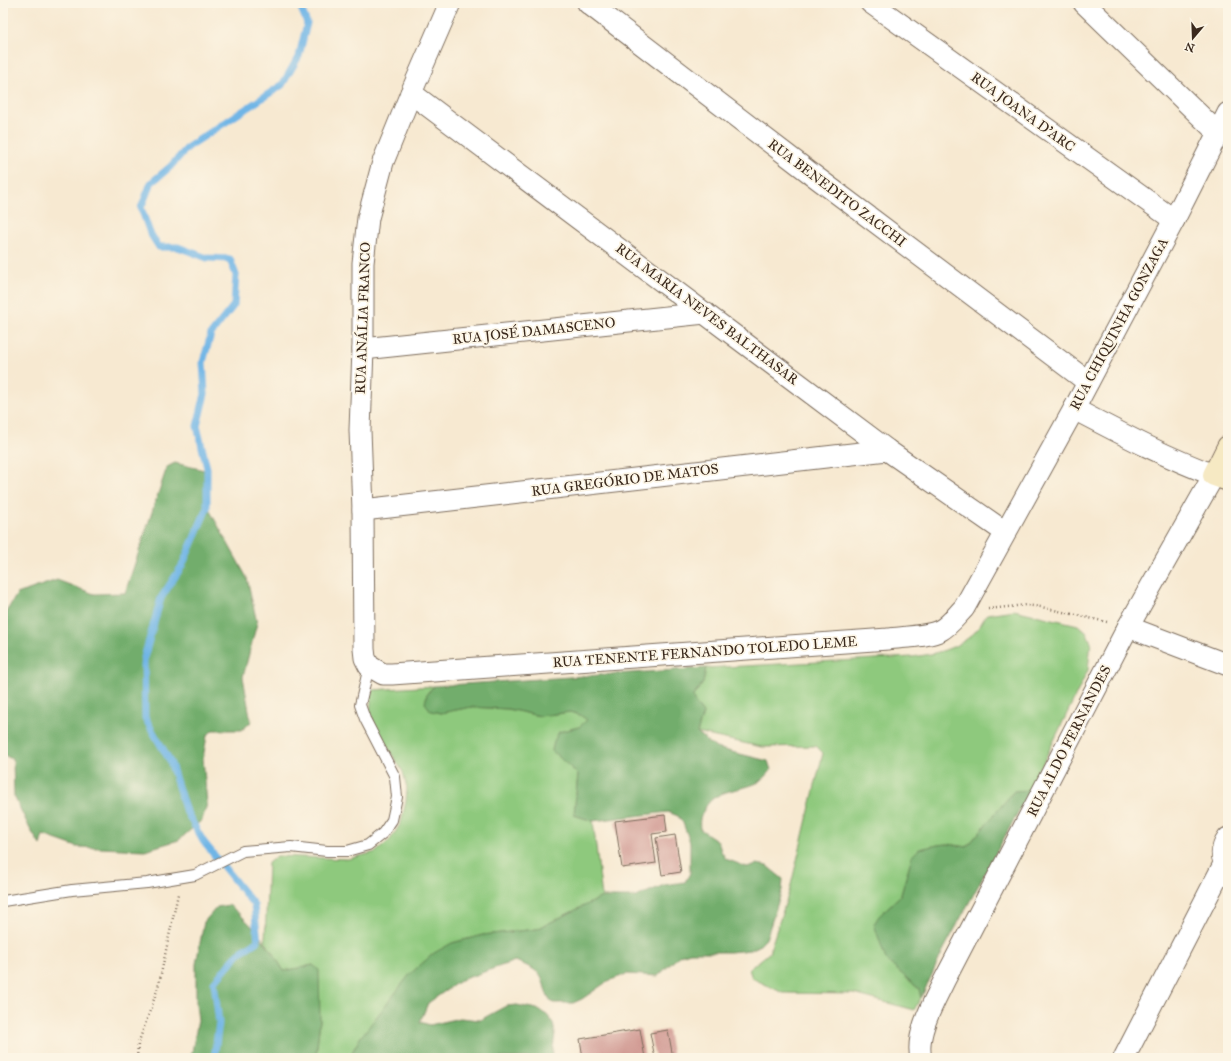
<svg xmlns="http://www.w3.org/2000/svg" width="1231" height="1061" viewBox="0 0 1231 1061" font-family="'IM FELL Great Primer',serif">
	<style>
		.green { fill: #8ec97d; stroke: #647a4e }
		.forest { fill: #72ad6c; stroke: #566c45 }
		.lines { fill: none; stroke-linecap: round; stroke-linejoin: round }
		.stream { stroke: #6fb5e6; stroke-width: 7 }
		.building { fill: #d29b94 }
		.lane-casing { stroke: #7d6d5d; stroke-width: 12 }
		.street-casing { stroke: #7d6d5d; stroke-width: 23 }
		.secondary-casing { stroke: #7d6d5d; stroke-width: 24 }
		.path { stroke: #7d6d5d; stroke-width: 2.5; stroke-dasharray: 1 3; stroke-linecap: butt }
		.lane { stroke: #fff; stroke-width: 10 }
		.street { stroke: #fff; stroke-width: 21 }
		.secondary { stroke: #f6e9c3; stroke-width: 22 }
		.labels { text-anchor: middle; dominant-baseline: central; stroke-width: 3.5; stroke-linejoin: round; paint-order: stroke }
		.street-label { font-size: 14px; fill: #3b2a1e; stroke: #fcf5e5 }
	</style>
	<rect width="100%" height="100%" fill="#fcf5e5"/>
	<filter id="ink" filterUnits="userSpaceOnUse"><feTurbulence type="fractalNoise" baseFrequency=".025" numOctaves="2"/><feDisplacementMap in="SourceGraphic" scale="8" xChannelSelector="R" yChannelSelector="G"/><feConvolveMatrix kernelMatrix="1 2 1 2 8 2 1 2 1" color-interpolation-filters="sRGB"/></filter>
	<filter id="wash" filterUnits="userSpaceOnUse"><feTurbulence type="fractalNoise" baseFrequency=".012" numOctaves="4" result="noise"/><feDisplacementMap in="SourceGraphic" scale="16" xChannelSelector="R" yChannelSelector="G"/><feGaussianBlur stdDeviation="0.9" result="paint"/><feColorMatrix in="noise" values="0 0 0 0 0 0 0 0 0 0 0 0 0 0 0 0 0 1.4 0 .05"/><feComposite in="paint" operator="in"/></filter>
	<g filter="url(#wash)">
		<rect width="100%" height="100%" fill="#f7e9d1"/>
		<!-- green -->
		<g class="green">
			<path d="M1014 610 1078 625 1086 632 1091 642 1088 670 1030 790 1014 791 967 847 948 844 938 845 912 856 901 895 879 916 886 960 919 989 921 998 914 1010 854 994 783 993 752 978 749 969 769 953 790 889 823 753 816 746 762 747 697 733 703 714 694 701 693 696 703 683 706 668 912 657C935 654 958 649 975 632 980 627 983 620 987 614Z"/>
			<path d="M434 686 427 693 441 713 471 707 508 709 540 716 570 712 580 715 588 720 579 727 559 732 552 750 578 774 574 815 593 821 602 897 537 929 483 935 452 943 360 1038 349 1058H320L316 1055 320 1020 313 965 284 971 265 941 268 863 277 856 348 859 376 852 390 840 401 823 406 801 407 788 403 772 374 725 370 712 372 690Z"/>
		</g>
		<!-- forest -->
		<g class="forest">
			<path d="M175 463 204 470 210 511 247 578 257 623 243 677 251 722 242 730H213L207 736 203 758 207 804 202 820 179 840 145 850 77 847 43 835 40 845 30 829 14 796 13 760 3 754V617L17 594 57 580 94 594 125 593 167 467Z"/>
			<path d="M706 668 703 683 693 696 694 701 703 713 697 733 716 748 768 761 771 770C767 776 763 780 757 783 740 791 715 789 705 808 700 817 699 819 700 829L718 841 721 851 726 859 747 867 757 864 767 866 783 879 782 890 766 939 759 946 750 950 730 952H690L680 955 658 976 627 974 608 981 582 999 573 1003H553C543 992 547 989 541 977 537 969 523 964 515 961L461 980 428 1003 420 1022 430 1025 460 1018 480 1020 506 1006 517 1005 537 1009 547 1015 553 1023 555 1033 552 1058H349L360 1038 410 974 434 953 452 943 483 935 537 929 602 897H636L664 885 685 882 690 873V842L683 823 678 816 668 812 593 821 574 815 578 774 552 751 554 741 559 732 579 727 587 720 580 715 570 712 540 716 508 709 471 707 441 713 431 711 425 703 427 694 434 686Z"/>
			<path d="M1030 790 944 949 921 998 919 989 886 960 874 924 879 916 901 895 912 856 919 849 938 845 948 844 967 847 1014 791Z"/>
			<path d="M229 905C255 926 267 944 284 971L313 965 319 970 320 1020 316 1055 320 1058H190L192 1052 198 1020 196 1004V964L204 922 217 907Z"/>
		</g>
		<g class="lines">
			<!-- stream -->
			<path class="stream" d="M214 1058 219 1023 214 982 239 953 258 941 254 905 203 841 185 809 170 761 145 718 144 658 161 598 182 566 207 508V468L197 426 205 394 203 362 211 334 234 305 236 275 230 259 207 258 178 247H159L150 233 141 208 151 183 170 167 188 147 282 85 299 56 307 23 299 3"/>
		</g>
		<g id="blocks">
			<!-- building -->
			<g class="building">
				<path d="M665 815 667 832 652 834 656 863 622 868 615 821Z"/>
				<path d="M675 835 681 872 662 875 656 838Z"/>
				<path d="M640 1029 645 1058H583L580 1039Z"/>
				<path d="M668 1030 673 1058H655L650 1033Z"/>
			</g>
		</g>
	</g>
	<g filter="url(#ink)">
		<use href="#blocks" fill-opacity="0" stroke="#7d6d5d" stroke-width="1"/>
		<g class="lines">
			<defs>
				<path id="lane" d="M3 901 72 890 147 883 195 875 243 851 291 847 327 851H347L368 845 383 833 392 820 397 797 395 777 365 719 360 705 369 666"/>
				<g id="street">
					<path d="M450 3 411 93 383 162 368 218 363 263V349L360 430 363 510 364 649 365 658 369 666 383 674H392L888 639C902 637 928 637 941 630 950 625 957 615 964 608L1074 409 1174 220 1228 113"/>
					<path d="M588 3 809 172 1088 382"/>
					<path d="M871 3 1174 220"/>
					<path d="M1084 3 1218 133"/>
					<path d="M411 93 887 450 1005 532"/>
					<path d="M363 349 705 313"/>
					<path d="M363 510 887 450"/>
					<path d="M1128 627 1228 665"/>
					<path d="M1228 838C1221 848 1220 858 1228 868"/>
					<path d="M921 1058C915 1034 934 1002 944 981L1128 627 1214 475C1165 457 1120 433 1074 409"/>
					<path d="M1124 1058 1224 864"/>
				</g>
				<path id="secondary" d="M1228 447 1214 475 1228 480"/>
			</defs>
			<!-- lane casing -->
			<use href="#lane" class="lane-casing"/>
			<!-- street casing -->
			<use href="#street" class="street-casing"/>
			<!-- secondary casing -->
			<use href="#secondary" class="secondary-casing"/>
			<!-- path -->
			<g class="path">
				<path d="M988 609 1026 605 1041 607 1107 622"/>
				<path d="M137 1058 138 1044 158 988 178 894"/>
			</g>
			<!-- lane -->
			<use href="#lane" class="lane"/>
			<!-- street -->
			<use href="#street" class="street"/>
			<!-- secondary -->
			<use href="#secondary" class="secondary"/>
		</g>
	</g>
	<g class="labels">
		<!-- street labels -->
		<g class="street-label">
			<text transform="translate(1023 112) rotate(36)">RUA JOANA D'ARC</text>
			<text transform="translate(837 193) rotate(37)">RUA BENEDITO ZACCHI</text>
			<text transform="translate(707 314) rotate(37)">RUA MARIA NEVES BALTHASAR</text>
			<text transform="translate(363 318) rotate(-88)">RUA ANÁLIA FRANCO</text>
			<text transform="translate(1119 324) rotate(-62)">RUA CHIQUINHA GONZAGA</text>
			<text transform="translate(534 331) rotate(-6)">RUA JOSÉ DAMASCENO</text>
			<text transform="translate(625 480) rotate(-7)">RUA GREGÓRIO DE MATOS</text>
			<text transform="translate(705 652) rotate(-4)">RUA TENENTE FERNANDO TOLEDO LEME</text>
			<text transform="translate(1069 741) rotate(-63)">RUA ALDO FERNANDES</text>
		</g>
	</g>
	<!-- margin -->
	<rect width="1231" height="1061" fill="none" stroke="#fcf5e5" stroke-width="16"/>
	<!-- north arrow -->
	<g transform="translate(1193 38) rotate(199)" stroke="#fcf5e5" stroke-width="3" paint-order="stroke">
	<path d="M0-3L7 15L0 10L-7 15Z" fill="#3b2a1e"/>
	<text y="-6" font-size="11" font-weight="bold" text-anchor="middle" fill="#3b2a1e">N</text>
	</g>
</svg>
